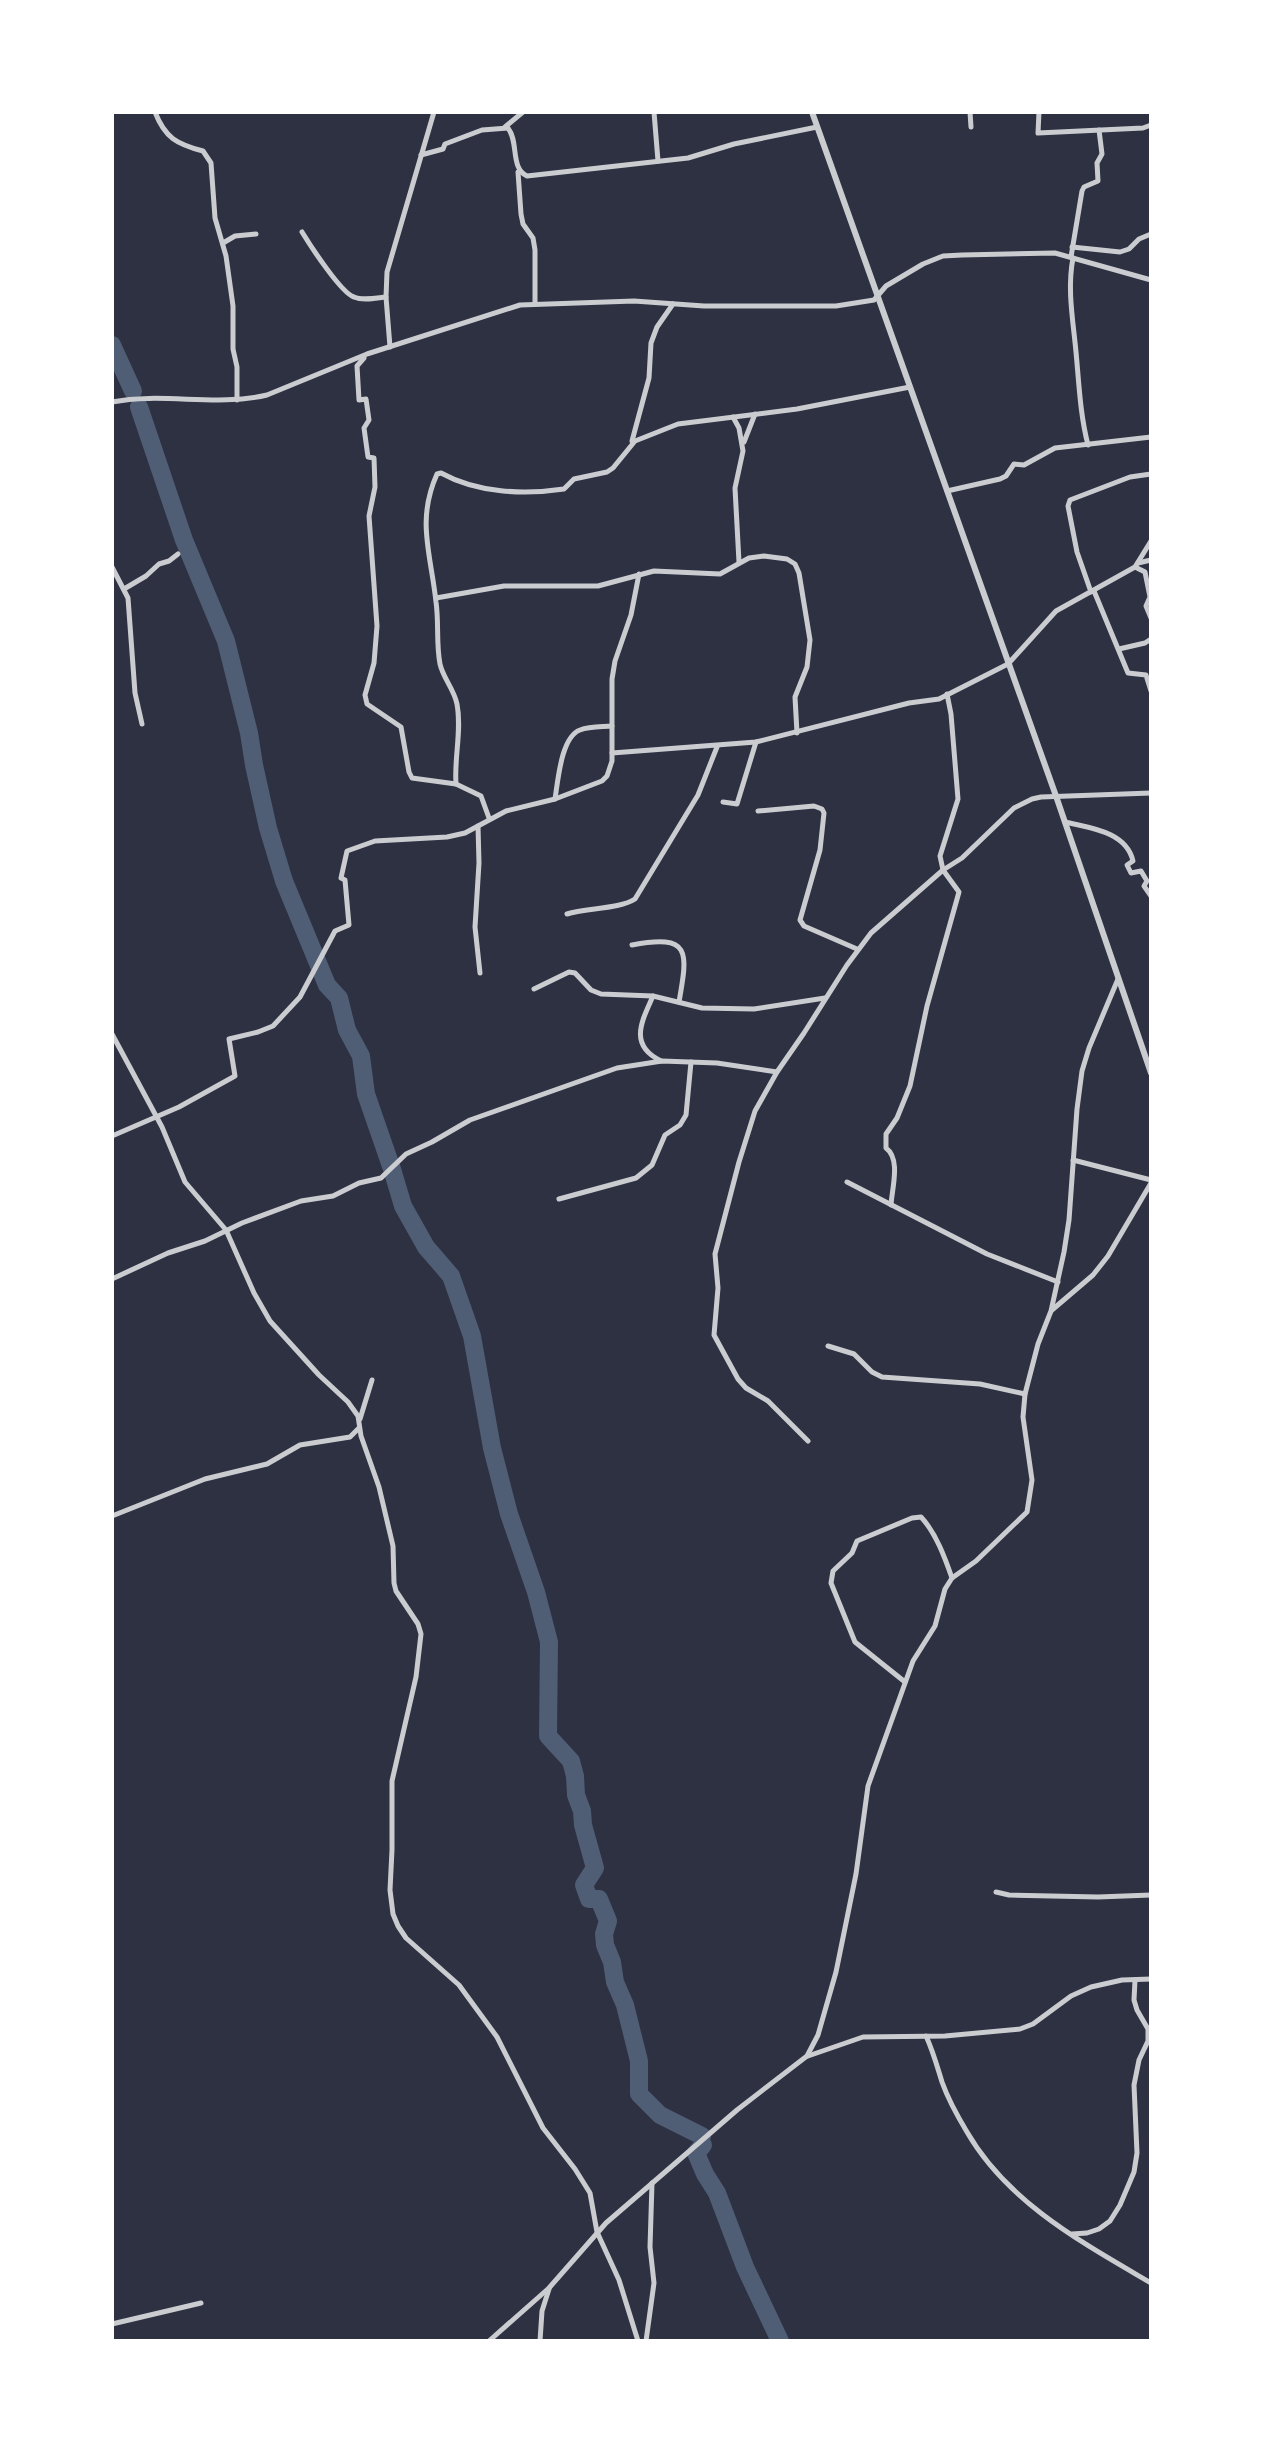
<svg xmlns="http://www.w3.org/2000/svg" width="1263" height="2453" viewBox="0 0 1263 2453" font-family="Rubik,sans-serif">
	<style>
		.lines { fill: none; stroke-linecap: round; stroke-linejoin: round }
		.river { stroke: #4f5d75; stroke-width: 18 }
		.minor { stroke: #caccd0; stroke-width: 5 }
		.tertiary { stroke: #caccd0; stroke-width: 6 }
	</style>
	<rect width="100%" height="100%" fill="#2d3142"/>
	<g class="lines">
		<!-- river -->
		<g class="river">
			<path d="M112 345 133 391"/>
			<path d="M139 407 184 540 226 641 249 733 254 765 268 828 284 881 327 985 339 998 347 1030 361 1056 366 1094 392 1169 403 1206 426 1247 451 1276 472 1336 492 1448 509 1514 536 1592 549 1642 548 1736 571 1761 575 1776 576 1795 582 1811 583 1825 595 1868 584 1885 589 1899H599L608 1921 604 1934 605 1945 612 1962 615 1982 625 2005 639 2061V2094L660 2115 702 2136"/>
			<path d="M703 2145 696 2153 705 2174 717 2193 745 2267 780 2341"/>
		</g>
		<!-- minor -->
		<g class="minor">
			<path d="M155 112C165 138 177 144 203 151L211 163 215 218 226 256 233 306V349L237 367V400"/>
			<path d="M654 112 658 161"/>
			<path d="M970 112 971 127"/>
			<path d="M1039 112 1038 133 1143 128 1151 125"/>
			<path d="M505 127 523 112"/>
			<path d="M421 155 443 149 445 144 482 130 508 128C519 142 510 168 527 176L688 158 734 144 817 127"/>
			<path d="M518 172 521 214 523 224 533 238 535 250V304"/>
			<path d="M302 232C310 245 341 293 354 297 363 301 376 298 386 297"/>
			<path d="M223 243 235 236 256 234"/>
			<path d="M1072 247 1120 252 1129 249 1139 239 1151 234"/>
			<path d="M1071 257 1082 191 1084 187 1098 181 1097 163 1102 154 1099 130"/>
			<path d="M1073 258C1067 289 1073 320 1076 352 1079 383 1080 414 1088 445"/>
			<path d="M390 347 386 297 387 272 434 112"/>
			<path d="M364 358 357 366 359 400 366 399 369 420 364 428 368 457 374 458 375 487 369 516 377 626 374 663 365 695 367 704 401 727 409 772 412 778 456 784 481 796 489 818"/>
			<path d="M112 402C163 392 216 407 267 395L367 354 520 305 634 301 704 306H836L874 300 886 286 923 264 943 256 962 255 1055 253 1151 280"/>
			<path d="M733 417 739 428 743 451 735 488 739 562"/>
			<path d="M632 441 649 378 651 343 657 327 673 304"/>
			<path d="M744 442 755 414"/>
			<path d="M947 491 1000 479 1006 476 1014 464 1024 465 1055 448 1151 437"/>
			<path d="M1138 563 1151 560"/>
			<path d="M112 567 128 598 135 693 142 724"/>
			<path d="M1135 567 1145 572 1150 597 1146 606 1151 618"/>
			<path d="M124 589 146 576 159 564 169 561 178 554"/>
			<path d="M1094 591 1128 673 1146 675 1151 691"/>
			<path d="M1091 592 1077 552 1068 506 1070 500 1130 477 1151 474"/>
			<path d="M436 598 504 586H598L654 571 720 574 749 558 764 556 787 559 795 564 799 573 810 640 807 667 795 697 797 733"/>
			<path d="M1119 649 1145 643 1151 639"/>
			<path d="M612 753 756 742 909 703 939 699 1008 664 1056 611 1135 567 1151 541"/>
			<path d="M456 784C454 757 462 731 457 704 454 689 443 678 440 664 436 644 439 622 436 602 431 554 416 521 437 474L441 473C477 493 524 495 564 489L574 479 607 472 613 468 635 441 678 424 797 409 910 387"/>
			<path d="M555 799C558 781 561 737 580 730 590 726 602 727 612 726"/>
			<path d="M723 802 737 804 756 742"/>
			<path d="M758 811 814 806 822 809 824 813 820 850 800 920 804 926 857 949"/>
			<path d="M1065 822C1089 828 1126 831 1133 861L1127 865 1131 873 1141 871 1147 881 1144 886 1151 896"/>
			<path d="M478 826 479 863 475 927 480 973"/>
			<path d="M567 914C586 908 620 909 635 899L698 795 717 747"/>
			<path d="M632 945C691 934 688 951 679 1002"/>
			<path d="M534 989 569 972 575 973 591 990 601 994 653 996 702 1008 754 1009 825 998"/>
			<path d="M653 996C642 1021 628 1045 661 1061"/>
			<path d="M112 1034 162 1127 185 1182 226 1230 254 1293 270 1321 319 1375 348 1402 358 1416 361 1436 379 1487 393 1546 394 1583 396 1591 418 1624 421 1634 416 1677 392 1781V1850L390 1890 393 1914 398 1926 406 1938 459 1985 497 2037 543 2128 575 2169 590 2193 597 2232 619 2280 638 2341"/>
			<path d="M112 1136 179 1107 235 1076 229 1039 258 1032 273 1026 300 997 335 931 349 925 345 880 341 878 347 851 375 841 447 837 465 833 506 811 555 799 602 781 607 776 612 761V679L615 661 631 615 639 574"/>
			<path d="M1073 1160 1151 1180"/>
			<path d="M847 1182 987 1254 1058 1282"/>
			<path d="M559 1199 636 1178 652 1165 665 1135 680 1125 686 1115 691 1062"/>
			<path d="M891 1205C892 1188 901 1159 886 1148V1134L897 1118 910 1086 927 1006 959 892 943 870 940 856 958 799 951 714 947 694"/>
			<path d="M112 1279 168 1253 205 1241 242 1223 301 1201 333 1196 359 1183 381 1178 406 1154 432 1142 470 1120 617 1068 662 1061 717 1063 777 1072"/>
			<path d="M1052 1310 1093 1275 1108 1256 1151 1183"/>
			<path d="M828 1346 854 1354 872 1372 882 1377 980 1384 1025 1394"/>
			<path d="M360 1419 372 1380"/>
			<path d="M808 1441 768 1401 746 1388 738 1379 714 1335 718 1288 715 1254 739 1162 755 1111 777 1072 804 1033 847 965 871 933 943 870 962 858 1014 808 1032 799 1041 797 1151 793"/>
			<path d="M112 1516 205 1479 267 1464 300 1445 350 1437 359 1428"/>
			<path d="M905 1682 855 1642 831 1583 833 1571 852 1553 857 1541 912 1518 921 1517C936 1533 945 1558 952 1578"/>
			<path d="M996 1892 1009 1895 1098 1897 1151 1895"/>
			<path d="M926 2036C933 2051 937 2066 942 2082 948 2099 958 2117 967 2132 1008 2203 1083 2243 1151 2283"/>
			<path d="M808 2056 863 2037 945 2036 1020 2029 1033 2024 1071 1996 1091 1987 1122 1980 1151 1979"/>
			<path d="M1072 2234 1087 2233 1099 2229 1110 2221 1120 2205 1134 2172 1137 2153 1134 2085 1139 2060 1148 2041V2029L1137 2010 1134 2000 1135 1980"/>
			<path d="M112 2324 201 2303"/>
			<path d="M489 2341 549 2288 606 2223 737 2110 807 2056 818 2035 836 1972 856 1874 868 1786 913 1661 935 1626 945 1589 952 1578 976 1561 1027 1512 1032 1480 1023 1417 1025 1394 1038 1344 1051 1311 1064 1252 1069 1220 1077 1109 1082 1071 1089 1048 1118 979"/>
			<path d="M540 2341 542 2311 549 2289"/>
			<path d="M646 2341 654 2283 650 2247 652 2183"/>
		</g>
		<!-- tertiary -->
		<path class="tertiary" d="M812 112 1056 796 1151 1073"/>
	</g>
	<!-- border -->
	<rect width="1263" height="2453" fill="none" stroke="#ffffff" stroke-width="228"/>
</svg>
